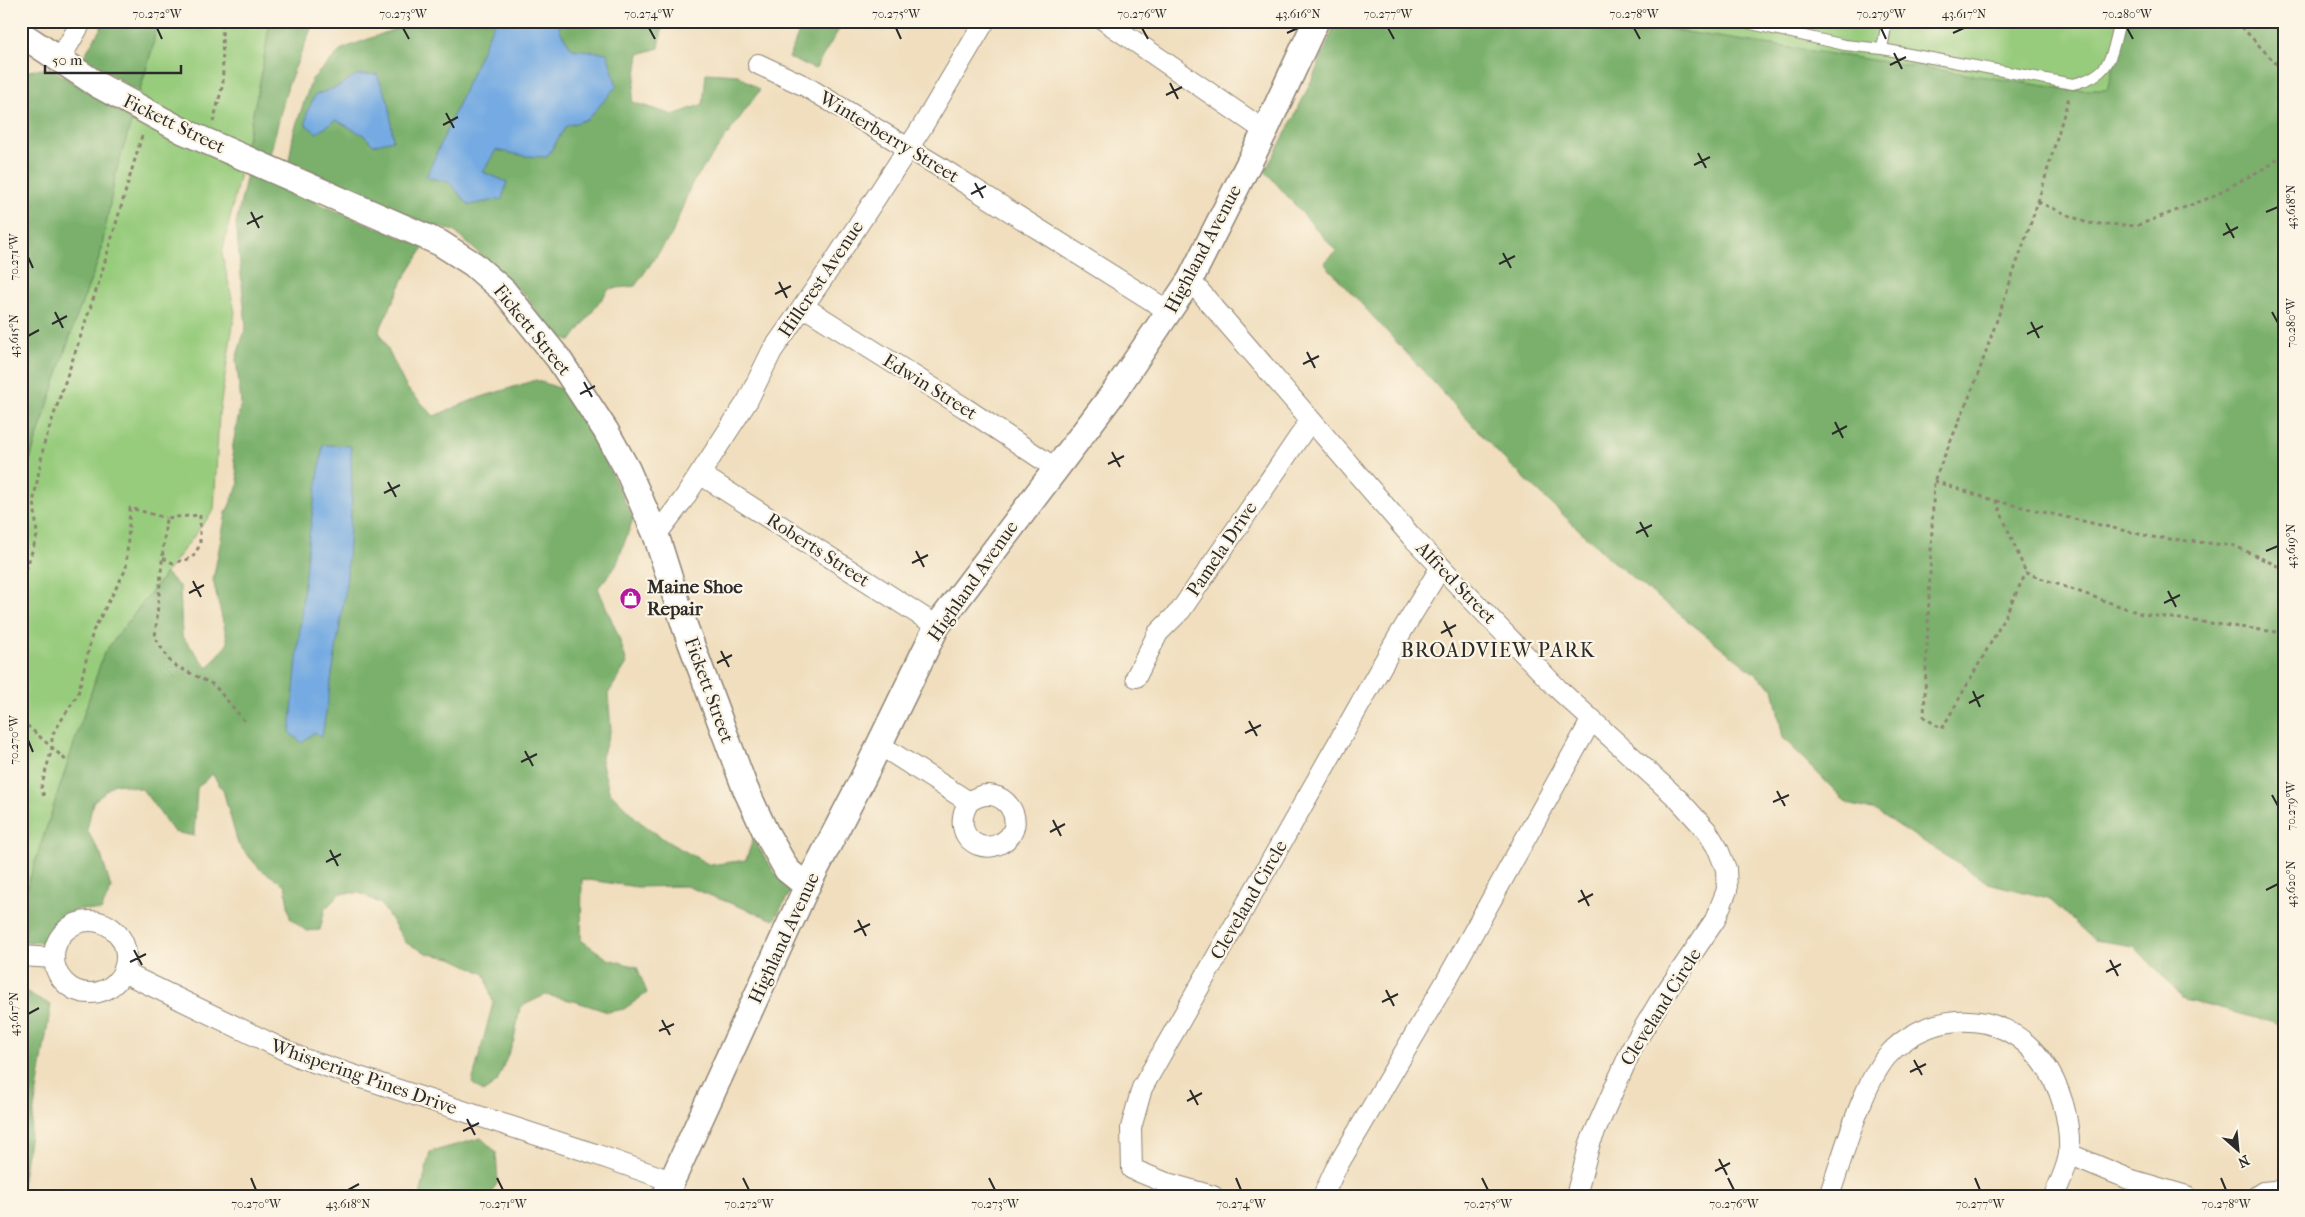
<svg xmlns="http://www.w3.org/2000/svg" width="2305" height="1217" viewBox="0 0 2305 1217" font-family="'IM FELL French Canon',serif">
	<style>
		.green { fill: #98cc7d; stroke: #627c54 }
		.forest { fill: #7ab06c; stroke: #526e4c }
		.water { fill: #74aae2; stroke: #506a86 }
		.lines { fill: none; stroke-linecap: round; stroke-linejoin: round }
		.service-casing { stroke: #8e8474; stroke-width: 12 }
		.minor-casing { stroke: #8e8474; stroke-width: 22 }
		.tertiary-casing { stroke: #8e8474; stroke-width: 28 }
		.path { stroke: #8e8474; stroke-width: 3; stroke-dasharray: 4 4; stroke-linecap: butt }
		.service { stroke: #fff; stroke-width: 10 }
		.minor { stroke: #fff; stroke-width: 20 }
		.tertiary { stroke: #fff; stroke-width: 25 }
		.ticks { fill: none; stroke: #2b2b2b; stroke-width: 2 }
		.labels { text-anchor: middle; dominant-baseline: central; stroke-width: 4.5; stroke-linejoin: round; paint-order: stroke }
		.street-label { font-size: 19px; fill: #2b2b2b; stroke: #fcf5e5 }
		.poi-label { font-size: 19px; font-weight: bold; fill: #2b2b2b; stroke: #fcf5e5; text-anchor: start }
		.neighbourhood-label { font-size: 20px; letter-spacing: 1px; fill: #2b2b2b; stroke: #fcf5e5 }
		.neatline { fill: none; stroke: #2b2b2b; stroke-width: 2 }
		.ticks-label { font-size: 12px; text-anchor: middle; fill: #2b2b2b }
	</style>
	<rect width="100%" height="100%" fill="#fcf5e5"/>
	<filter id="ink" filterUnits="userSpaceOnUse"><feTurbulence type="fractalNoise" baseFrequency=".02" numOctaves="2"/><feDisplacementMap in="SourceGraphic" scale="10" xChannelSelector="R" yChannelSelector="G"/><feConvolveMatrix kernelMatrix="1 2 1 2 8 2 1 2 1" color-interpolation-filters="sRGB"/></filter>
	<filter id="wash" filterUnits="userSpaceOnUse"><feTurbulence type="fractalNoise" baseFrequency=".0096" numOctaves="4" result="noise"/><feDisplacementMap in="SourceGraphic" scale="20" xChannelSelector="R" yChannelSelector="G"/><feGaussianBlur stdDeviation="1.12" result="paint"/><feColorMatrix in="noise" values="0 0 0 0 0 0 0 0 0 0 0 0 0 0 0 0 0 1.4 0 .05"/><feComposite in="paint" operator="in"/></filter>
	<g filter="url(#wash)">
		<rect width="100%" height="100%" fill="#f0debe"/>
		<!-- green -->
		<g class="green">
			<path d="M156 21H270L261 77 222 254 235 312 219 414 214 510 104 653 21 905V487L75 321 100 256 116 172 153 46Z"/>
			<path d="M1611 21H2126L2107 90H2072Z"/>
		</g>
		<!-- forest -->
		<g class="forest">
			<path d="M105 21H156L153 46 139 93 84 56Z"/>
			<path d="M270 21H309L311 29 288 85 269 158 245 149 261 77Z"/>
			<path d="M416 21H663L659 48 639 54 632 102 673 115 703 104 706 73 738 75 760 90 691 185 672 234 635 286 609 289 571 341 549 331 526 296 454 231 425 223 289 161 294 131 312 79 342 49Z"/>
			<path d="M803 21H844L815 69 789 58Z"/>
			<path d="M1336 21H1611L2072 90H2107L2126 21H2284V1029L2275 1023 2185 1000 2134 946 2094 940 2048 898 1988 883 1876 811 1848 804 1783 738 1773 688 1612 561 1501 456 1324 263 1336 251 1265 171C1292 123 1317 73 1336 21Z"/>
			<path d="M50 68 132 120 116 172 100 256 75 321 21 487V72Z"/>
			<path d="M247 174 424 247 403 280 379 331 406 387 434 416 475 399 536 380 567 391 601 451 633 519 616 566 598 588 618 635 627 663 608 694 611 729 601 760 609 791 640 822 668 842 710 865 746 860 753 839 775 873 791 891 774 920 686 886 637 887 582 879 581 940 608 959 637 967 647 993 624 1009 608 1012 574 1001 545 995 520 1007 514 1040 497 1082 483 1092 472 1083 493 1003 485 974 452 958 429 954 406 943 381 904 360 893H341L325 909 320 930 306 931 290 918 285 885 260 869 238 844 223 790 212 774 197 788 194 836 174 832 142 789 115 783 93 802 87 830 101 855 111 888 101 911 80 909 58 918 43 943 21 941V905L104 653 166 573 180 587 182 636 208 668 228 643 213 580 226 513 239 483 232 450 241 402 236 359 246 326 236 224Z"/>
			<path d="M21 989 51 1005 21 1190Z"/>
			<path d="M481 1138 496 1152 498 1182 489 1196H420L430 1152Z"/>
		</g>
		<!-- water -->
		<g class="water">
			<path d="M495 21H559L560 31 572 49 607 53 617 86 588 119 566 126 547 157 525 156 496 150 483 172 507 182 502 199 469 205 449 182 426 177Z"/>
			<path d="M377 74 389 103 393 140 373 145 365 136 336 120 317 133 306 125 307 112 315 95 337 87 356 75Z"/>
			<path d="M323 445 351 446 352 496 346 587 322 737 314 732 302 743 290 733 308 542Z"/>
		</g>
	</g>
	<g filter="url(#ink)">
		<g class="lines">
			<defs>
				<g id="service">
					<path d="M1738 21 1845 45 1882 49 2073 84C2112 75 2111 56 2120 21"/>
					<path d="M1882 49 1887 21"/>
				</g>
				<g id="minor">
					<path d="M1105 21 1265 131"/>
					<path d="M60 59 82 21"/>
					<path d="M758 64 805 86 938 166 1170 312"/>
					<path d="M1190 280 1411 536 1557 688 1678 799 1707 831 1718 849 1726 869 1727 890 1715 920 1660 1001 1633 1046 1590 1143 1576 1196"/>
					<path d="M804 307 965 408 1055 468"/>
					<path d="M700 474 937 626"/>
					<path d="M656 535 683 500 748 400 772 351 830 268 922 127 985 21"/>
					<path d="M1136 677 1158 633 1181 610 1310 421"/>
					<path d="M880 745 969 802C1003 777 1033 826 1001 843 994 847 986 848 978 845 960 837 959 817 969 802"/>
					<circle cx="90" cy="957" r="36"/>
					<path d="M21 956 54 958"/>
					<path d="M123 972 301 1058 595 1154 671 1181"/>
					<path d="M2069 1154 2129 1179 2187 1196"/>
					<path d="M1213 1196 1164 1182 1132 1169 1131 1128 1142 1088 1397 639 1441 567"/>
					<path d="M1323 1196 1335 1170 1445 983 1592 719"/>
					<path d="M1829 1196C1843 1157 1861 1087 1887 1056 1905 1036 1929 1024 1956 1021 2030 1015 2072 1087 2069 1153 2068 1166 2059 1184 2054 1196"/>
					<path d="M2257 1196 2263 1192 2284 1190"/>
				</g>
				<g id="tertiary">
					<path d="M21 34 98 85 183 131 440 243 473 264 504 291 558 358 606 431 627 469 656 535 685 627 745 788 765 831 787 870 807 886"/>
					<path d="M665 1196 807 886 862 780 937 626 1115 391 1190 280 1265 131 1316 21"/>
				</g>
			</defs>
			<!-- service casing -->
			<use href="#service" class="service-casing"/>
			<!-- minor casing -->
			<use href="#minor" class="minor-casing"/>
			<!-- tertiary casing -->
			<use href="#tertiary" class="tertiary-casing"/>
			<!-- path -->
			<g class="path">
				<path d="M2236 21 2284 72"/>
				<path d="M213 122 223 84 222 21"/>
				<path d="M2284 154 2270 165 2209 198 2136 226 2087 223 2038 202 1975 383 1934 481 1924 717 1942 729 1998 630 2026 573 2142 614 2284 633"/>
				<path d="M2038 202 2069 97"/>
				<path d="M1934 481 1996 501 2026 573"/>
				<path d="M1996 501 2152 537 2235 546 2284 569"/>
				<path d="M163 558 173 563 192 558 200 545V515L166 518 155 638 172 664 214 685 246 723"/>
				<path d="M21 585 37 536 34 498 44 444 98 285 143 132"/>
				<path d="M21 720 68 762"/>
				<path d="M44 796 41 788 52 748V735L78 694 93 631 126 569 130 508 166 518"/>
			</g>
			<!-- service -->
			<use href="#service" class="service"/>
			<!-- minor -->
			<use href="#minor" class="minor"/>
			<!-- tertiary -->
			<use href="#tertiary" class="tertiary"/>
		</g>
	</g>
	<!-- ticks -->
	<path class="ticks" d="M157 28 162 39M403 28 409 39M649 28 655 39M896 28 901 39M1142 28 1148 39M1388 28 1394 39M1634 28 1640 39M1881 28 1886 39M2127 28 2133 39M1287 33 1298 28M1953 33 1964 28M1894 53 1902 69M1890 65 1906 57M1170 83 1178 99M1166 95 1182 87M446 113 454 128M443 125 458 117M1698 153 1706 168M1694 165 1710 157M975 183 983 198M971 194 986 186M251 212 259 228M2266 212 2278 207M2226 223 2234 238M247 224 263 216M2223 235 2238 227M1503 253 1511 268M28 257 33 268M1499 264 1515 256M779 282 787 298M775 294 791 286M55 312 63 328M2272 312 2278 323M2031 322 2039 338M52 324 67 316M2027 334 2043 326M28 336 39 330M1307 352 1315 368M1303 364 1319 356M584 382 592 397M580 394 595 386M1835 422 1843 438M1832 434 1847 426M1112 452 1120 467M1108 464 1124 456M388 482 396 497M384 493 400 485M1640 522 1648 537M1636 533 1652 525M916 551 924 567M2266 551 2278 546M912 563 928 555M193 581 201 597M2168 591 2176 607M189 593 204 585M2164 603 2180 595M1444 621 1452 637M1441 633 1456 625M721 651 729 667M717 663 732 655M1973 691 1980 707M1969 703 1984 695M1249 721 1257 736M1245 733 1261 725M28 740 33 752M525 751 533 766M521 762 537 754M1777 791 1785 806M2272 795 2278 806M1773 802 1789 795M1053 820 1061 836M1050 832 1065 824M330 850 338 866M326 862 341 854M1581 890 1589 906M2266 890 2278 884M1578 902 1593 894M858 920 866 936M854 932 870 924M134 950 142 965M2110 960 2118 976M130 962 146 954M2106 972 2121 964M1386 990 1394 1006M1382 1002 1398 994M28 1014 39 1008M662 1020 670 1035M659 1031 674 1024M1914 1060 1922 1075M1910 1072 1926 1064M1190 1090 1198 1105M1187 1101 1202 1093M467 1119 475 1135M463 1131 479 1123M1719 1159 1727 1175M1715 1171 1730 1163M251 1178 256 1190M497 1178 503 1190M743 1178 749 1190M989 1178 995 1190M1236 1178 1241 1190M1482 1178 1488 1190M1728 1178 1734 1190M1975 1178 1980 1190M2221 1178 2226 1190M348 1190 359 1184"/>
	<!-- icons -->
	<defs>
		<symbol id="shop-disc" viewBox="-11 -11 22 22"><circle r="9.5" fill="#b5179e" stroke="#fcf5e5"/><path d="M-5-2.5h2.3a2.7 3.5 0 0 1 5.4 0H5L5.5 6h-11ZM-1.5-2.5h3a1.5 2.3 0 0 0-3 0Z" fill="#fff"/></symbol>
	</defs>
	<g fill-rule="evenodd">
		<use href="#shop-disc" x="618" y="586" width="25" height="25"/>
	</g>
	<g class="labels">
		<!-- street labels -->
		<g class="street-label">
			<text transform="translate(174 124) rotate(26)">Fickett Street</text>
			<text transform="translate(889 137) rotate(31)">Winterberry Street</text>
			<text transform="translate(1203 249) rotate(-62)">Highland Avenue</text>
			<text transform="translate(821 279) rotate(-56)">Hillcrest Avenue</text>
			<text transform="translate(532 330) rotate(51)">Fickett Street</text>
			<text transform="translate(930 387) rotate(32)">Edwin Street</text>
			<text transform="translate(1222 549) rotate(-56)">Pamela Drive</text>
			<text transform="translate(818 550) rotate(33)">Roberts Street</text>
			<text transform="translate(973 581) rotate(-55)">Highland Avenue</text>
			<text transform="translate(1456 583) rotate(46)">Alfred Street</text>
			<text transform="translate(709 690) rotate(70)">Fickett Street</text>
			<text transform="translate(1249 900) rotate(-60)">Cleveland Circle</text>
			<text transform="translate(784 938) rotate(-65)">Highland Avenue</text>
			<text transform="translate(1661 1007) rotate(-58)">Cleveland Circle</text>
			<text transform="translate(364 1077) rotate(19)">Whispering Pines Drive</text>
		</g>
		<!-- poi labels -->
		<g class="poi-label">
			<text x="647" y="587">Maine Shoe<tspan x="647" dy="22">Repair</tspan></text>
		</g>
		<!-- neighbourhood labels -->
		<g class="neighbourhood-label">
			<text x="1498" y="650">BROADVIEW PARK</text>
		</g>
	</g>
	<!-- margin -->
	<rect width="2305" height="1217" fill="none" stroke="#fcf5e5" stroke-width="55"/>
	<!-- north arrow -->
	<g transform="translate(2238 1150) rotate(153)" stroke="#fcf5e5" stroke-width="4" paint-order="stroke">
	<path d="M0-4L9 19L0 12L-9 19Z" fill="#2b2b2b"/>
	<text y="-8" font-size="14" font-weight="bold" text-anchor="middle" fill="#2b2b2b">N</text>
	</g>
	<!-- scale -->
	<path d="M45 65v8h136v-8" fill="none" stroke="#2b2b2b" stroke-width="2.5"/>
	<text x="52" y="65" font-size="15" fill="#2b2b2b" stroke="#fcf5e5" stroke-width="4" paint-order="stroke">50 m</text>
	<rect x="28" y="28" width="2250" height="1162" class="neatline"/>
	<g class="ticks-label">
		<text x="157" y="18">70.272°W</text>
		<text x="403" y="18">70.273°W</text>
		<text x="649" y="18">70.274°W</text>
		<text x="896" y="18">70.275°W</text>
		<text x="1142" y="18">70.276°W</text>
		<text x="1298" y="18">43.616°N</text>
		<text x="1388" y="18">70.277°W</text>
		<text x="1634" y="18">70.278°W</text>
		<text x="1881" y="18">70.279°W</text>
		<text x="1964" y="18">43.617°N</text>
		<text x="2127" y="18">70.280°W</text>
		<text transform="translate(2291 207) rotate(-90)" y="4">43.618°N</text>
		<text transform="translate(14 257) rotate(-90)" y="4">70.271°W</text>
		<text transform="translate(2291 323) rotate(-90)" y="4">70.280°W</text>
		<text transform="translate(14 336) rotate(-90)" y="4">43.615°N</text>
		<text transform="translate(2291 546) rotate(-90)" y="4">43.619°N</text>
		<text transform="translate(14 740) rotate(-90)" y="4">70.270°W</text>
		<text transform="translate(2291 806) rotate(-90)" y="4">70.279°W</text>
		<text transform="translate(2291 884) rotate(-90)" y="4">43.620°N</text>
		<text transform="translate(14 1014) rotate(-90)" y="4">43.617°N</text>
		<text x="256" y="1208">70.270°W</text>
		<text x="348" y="1208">43.618°N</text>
		<text x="503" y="1208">70.271°W</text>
		<text x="749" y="1208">70.272°W</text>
		<text x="995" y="1208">70.273°W</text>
		<text x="1241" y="1208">70.274°W</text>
		<text x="1488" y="1208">70.275°W</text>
		<text x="1734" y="1208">70.276°W</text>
		<text x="1980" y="1208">70.277°W</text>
		<text x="2226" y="1208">70.278°W</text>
	</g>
</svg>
